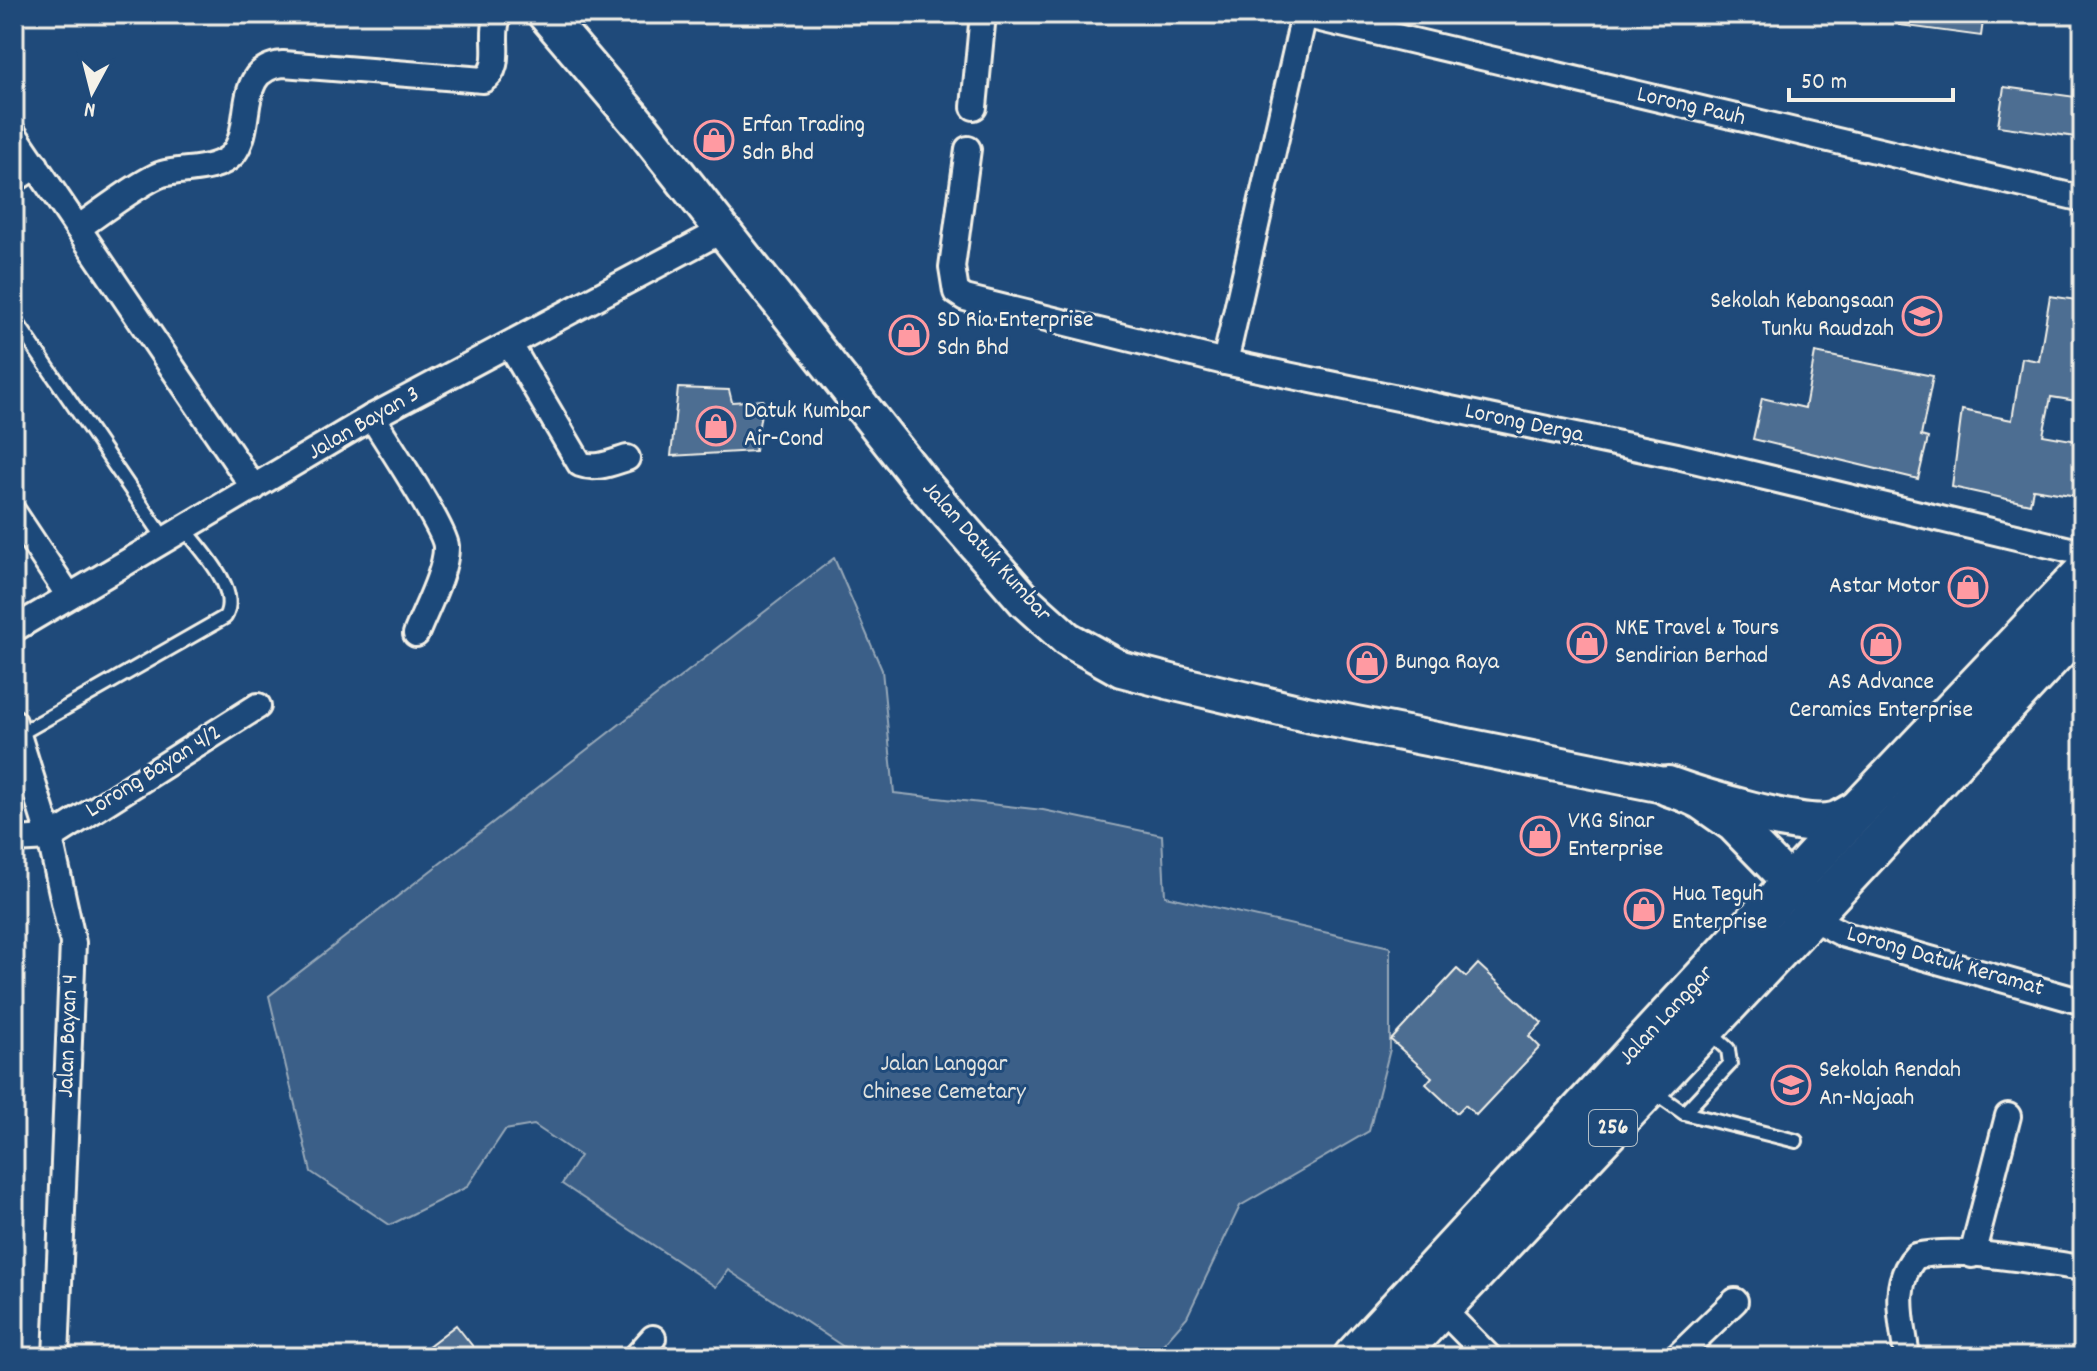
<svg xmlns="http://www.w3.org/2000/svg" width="2097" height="1371" viewBox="0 0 2097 1371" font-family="Dekko,sans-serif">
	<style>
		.green { fill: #3a5f88; stroke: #97a8b8; stroke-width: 2 }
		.building { fill: #4d6e92; stroke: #f4f1e8; stroke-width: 2 }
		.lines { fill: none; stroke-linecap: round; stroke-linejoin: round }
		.lane-casing { stroke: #f4f1e8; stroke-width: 18 }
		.street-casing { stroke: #f4f1e8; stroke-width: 30 }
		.secondary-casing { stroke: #f4f1e8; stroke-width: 40 }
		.primary-casing { stroke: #f4f1e8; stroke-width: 44 }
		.lane { stroke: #1f4a7a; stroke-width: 12 }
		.street { stroke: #1f4a7a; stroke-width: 24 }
		.secondary { stroke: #1f4a7a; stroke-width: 34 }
		.primary { stroke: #1f4a7a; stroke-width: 38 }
		.labels { text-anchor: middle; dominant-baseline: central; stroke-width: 6; stroke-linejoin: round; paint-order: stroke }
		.shield { fill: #1f4a7a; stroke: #b4bfc7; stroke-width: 2 }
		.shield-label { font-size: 22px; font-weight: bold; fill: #f4f1e8 }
		.street-label { font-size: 24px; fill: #f4f1e8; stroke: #1f4a7a }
		.poi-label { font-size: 24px; fill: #f4f1e8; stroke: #1f4a7a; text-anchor: start }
		.park-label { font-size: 24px; fill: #e1e2de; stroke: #1f4a7a }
	</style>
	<rect width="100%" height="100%" fill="#1f4a7a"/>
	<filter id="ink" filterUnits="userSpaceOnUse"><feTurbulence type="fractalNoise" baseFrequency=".0125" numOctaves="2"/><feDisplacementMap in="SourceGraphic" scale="16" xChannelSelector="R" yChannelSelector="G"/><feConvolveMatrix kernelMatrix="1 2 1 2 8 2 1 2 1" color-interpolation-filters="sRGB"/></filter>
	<g filter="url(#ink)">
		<!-- green -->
		<path class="green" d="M834 558 882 670 894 793 1043 810 1162 835 1165 896 1390 947V1049L1369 1131 1240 1206 1187 1317 1152 1357H859L728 1270 716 1287 562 1184 580 1156 534 1125 505 1130 467 1187 390 1225 311 1172 269 996Z"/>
		<!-- building -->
		<g class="building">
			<path d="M1900 14H1984L1981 36 1899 25Z"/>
			<path d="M2004 87 2083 98V138L1998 126Z"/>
			<path d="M2050 296 2083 301V402L2051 397 2043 435 2083 442V497L2033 489 2030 504 1952 487 1962 410 2012 420 2022 358 2039 361Z"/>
			<path d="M1815 353 1933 376 1921 436 1928 438 1918 479 1753 439 1762 398 1805 408Z"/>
			<path d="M678 388 729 390 732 402 763 400 755 451 671 456Z"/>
			<path d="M1478 964 1542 1023 1529 1036 1540 1047 1476 1115 1465 1105 1457 1113 1426 1084 1432 1077 1391 1040 1457 969 1466 977Z"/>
			<path d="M456 1325 481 1357H414Z"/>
		</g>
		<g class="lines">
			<defs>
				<g id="lane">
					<path d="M14 318 166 541"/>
					<path d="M18 735 225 617C241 590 201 550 185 529"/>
					<path d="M1654 1092 1684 1113 1796 1141"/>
					<path d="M1684 1113 1730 1064 1728 1049 1708 1031"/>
				</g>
				<g id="street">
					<path d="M1299 14 2083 199"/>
					<path d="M974 107 983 14"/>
					<path d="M14 134 254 488"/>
					<path d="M968 149 952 267 956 292 965 298 1225 362 1677 456 2083 553"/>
					<path d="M14 180 36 165"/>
					<path d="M78 228C97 215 143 180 162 174 183 168 217 172 233 154 256 125 233 69 283 64L483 80C506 66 487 33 500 14"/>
					<path d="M510 345 580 464C596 470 611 463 627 458"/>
					<path d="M1225 362 1304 15"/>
					<path d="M372 417C386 440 444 527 446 546 447 570 425 611 416 634"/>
					<path d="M14 513 69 596"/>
					<path d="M14 629 372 417 721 231"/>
					<path d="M14 722 50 838 73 943 56 1357"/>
					<path d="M14 840 50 838 258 706"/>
					<path d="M1810 917 1845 935 2083 1002"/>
					<path d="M1972 1255 2008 1116"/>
					<path d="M1432 1299 1489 1357"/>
					<path d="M636 1357 653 1338"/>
					<path d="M1677 1357 1735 1301"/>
					<path d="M1907 1357C1903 1324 1890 1283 1916 1256 1960 1246 2036 1262 2083 1268"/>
				</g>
				<path id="secondary" d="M545 14 642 128 923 484 1026 602 1067 639 1121 669 1175 683 1306 714 1668 786 1700 801 1733 824 1808 901"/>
				<g id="primary">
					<path d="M1668 786C1701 798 1803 830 1834 822 1842 820 1850 814 1857 811"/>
					<path d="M1353 1357 1857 811 2083 573"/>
					<path d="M1396 1357 1783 946 2083 623"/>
				</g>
			</defs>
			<!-- lane casing -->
			<use href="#lane" class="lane-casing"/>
			<!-- street casing -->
			<use href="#street" class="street-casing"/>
			<!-- secondary casing -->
			<use href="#secondary" class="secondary-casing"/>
			<!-- primary casing -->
			<use href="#primary" class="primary-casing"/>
			<!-- lane -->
			<use href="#lane" class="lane"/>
			<!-- street -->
			<use href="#street" class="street"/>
			<!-- secondary -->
			<use href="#secondary" class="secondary"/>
			<!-- primary -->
			<use href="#primary" class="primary"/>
		</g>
	</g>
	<!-- icons -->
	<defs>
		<symbol id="shop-ring" viewBox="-11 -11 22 22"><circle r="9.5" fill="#1f4a7a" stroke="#ff9aa2" stroke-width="1.5"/><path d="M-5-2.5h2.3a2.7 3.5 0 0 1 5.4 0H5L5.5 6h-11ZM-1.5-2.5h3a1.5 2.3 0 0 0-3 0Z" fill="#ff9aa2"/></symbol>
		<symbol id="school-ring" viewBox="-11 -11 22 22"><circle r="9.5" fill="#1f4a7a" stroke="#ff9aa2" stroke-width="1.5"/><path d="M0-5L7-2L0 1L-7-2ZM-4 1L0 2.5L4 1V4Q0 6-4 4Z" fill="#ff9aa2"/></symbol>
	</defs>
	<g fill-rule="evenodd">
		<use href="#shop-ring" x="692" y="118" width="44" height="44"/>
		<use href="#school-ring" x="1900" y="294" width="44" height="44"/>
		<use href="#shop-ring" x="887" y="313" width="44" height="44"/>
		<use href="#shop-ring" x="694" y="404" width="44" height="44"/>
		<use href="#shop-ring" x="1946" y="565" width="44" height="44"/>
		<use href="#shop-ring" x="1565" y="621" width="44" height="44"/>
		<use href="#shop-ring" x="1859" y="622" width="44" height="44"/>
		<use href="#shop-ring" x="1345" y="641" width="44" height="44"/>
		<use href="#shop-ring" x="1518" y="814" width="44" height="44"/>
		<use href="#shop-ring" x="1622" y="887" width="44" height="44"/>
		<use href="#school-ring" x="1769" y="1063" width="44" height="44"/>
	</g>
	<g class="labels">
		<!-- shield labels -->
		<rect class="shield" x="1589" y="1110" width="48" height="36" rx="6"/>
		<g class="shield-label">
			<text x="1613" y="1128">256</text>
		</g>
		<!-- street labels -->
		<g class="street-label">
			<text transform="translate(1691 107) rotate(13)">Lorong Pauh</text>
			<text transform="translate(364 424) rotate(-30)">Jalan Bayan 3</text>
			<text transform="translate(1524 424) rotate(12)">Lorong Derga</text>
			<text transform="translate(986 552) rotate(48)">Jalan Datuk Kumbar</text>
			<text transform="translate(154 772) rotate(-32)">Lorong Bayan 4/2</text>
			<text transform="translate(1945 962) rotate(16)">Lorong Datuk Keramat</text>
			<text transform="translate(1667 1016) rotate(-47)">Jalan Langgar</text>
			<text transform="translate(69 1036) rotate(-88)">Jalan Bayan 4</text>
		</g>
		<!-- poi labels -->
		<g class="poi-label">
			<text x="742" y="126">Erfan Trading<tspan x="742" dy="28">Sdn Bhd</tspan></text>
			<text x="1894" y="302" text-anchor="end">Sekolah Kebangsaan<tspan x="1894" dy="28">Tunku Raudzah</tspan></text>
			<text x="937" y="321">SD Ria Enterprise<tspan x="937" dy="28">Sdn Bhd</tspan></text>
			<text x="744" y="412">Datuk Kumbar<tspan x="744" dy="28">Air-Cond</tspan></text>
			<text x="1940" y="587" text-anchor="end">Astar Motor</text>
			<text x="1615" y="629">NKE Travel &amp; Tours<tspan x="1615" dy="28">Sendirian Berhad</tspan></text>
			<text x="1395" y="663">Bunga Raya</text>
			<text x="1881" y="683" text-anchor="middle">AS Advance<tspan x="1881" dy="28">Ceramics Enterprise</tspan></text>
			<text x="1568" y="822">VKG Sinar<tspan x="1568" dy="28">Enterprise</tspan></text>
			<text x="1672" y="895">Hua Teguh<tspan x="1672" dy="28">Enterprise</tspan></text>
			<text x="1819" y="1071">Sekolah Rendah<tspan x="1819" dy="28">An-Najaah</tspan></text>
		</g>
		<!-- park labels -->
		<g class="park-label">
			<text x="944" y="1065">Jalan Langgar<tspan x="944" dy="28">Chinese Cemetary</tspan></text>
		</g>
	</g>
	<!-- margin -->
	<rect width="2097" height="1371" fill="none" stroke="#1f4a7a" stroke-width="48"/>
	<rect x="24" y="24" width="2049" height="1323" fill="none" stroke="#f4f1e8" stroke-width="3" filter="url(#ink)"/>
	<!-- north arrow -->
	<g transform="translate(92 92) rotate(187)" stroke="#1f4a7a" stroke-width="6" paint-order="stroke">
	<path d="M0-6L14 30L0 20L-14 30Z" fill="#f4f1e8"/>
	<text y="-12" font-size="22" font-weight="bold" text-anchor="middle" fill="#f4f1e8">N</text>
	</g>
	<!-- scale -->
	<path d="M1789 88v12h164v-12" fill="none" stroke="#f4f1e8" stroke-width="4"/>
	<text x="1801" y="88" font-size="24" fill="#f4f1e8" stroke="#1f4a7a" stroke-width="6" paint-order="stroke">50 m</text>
</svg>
